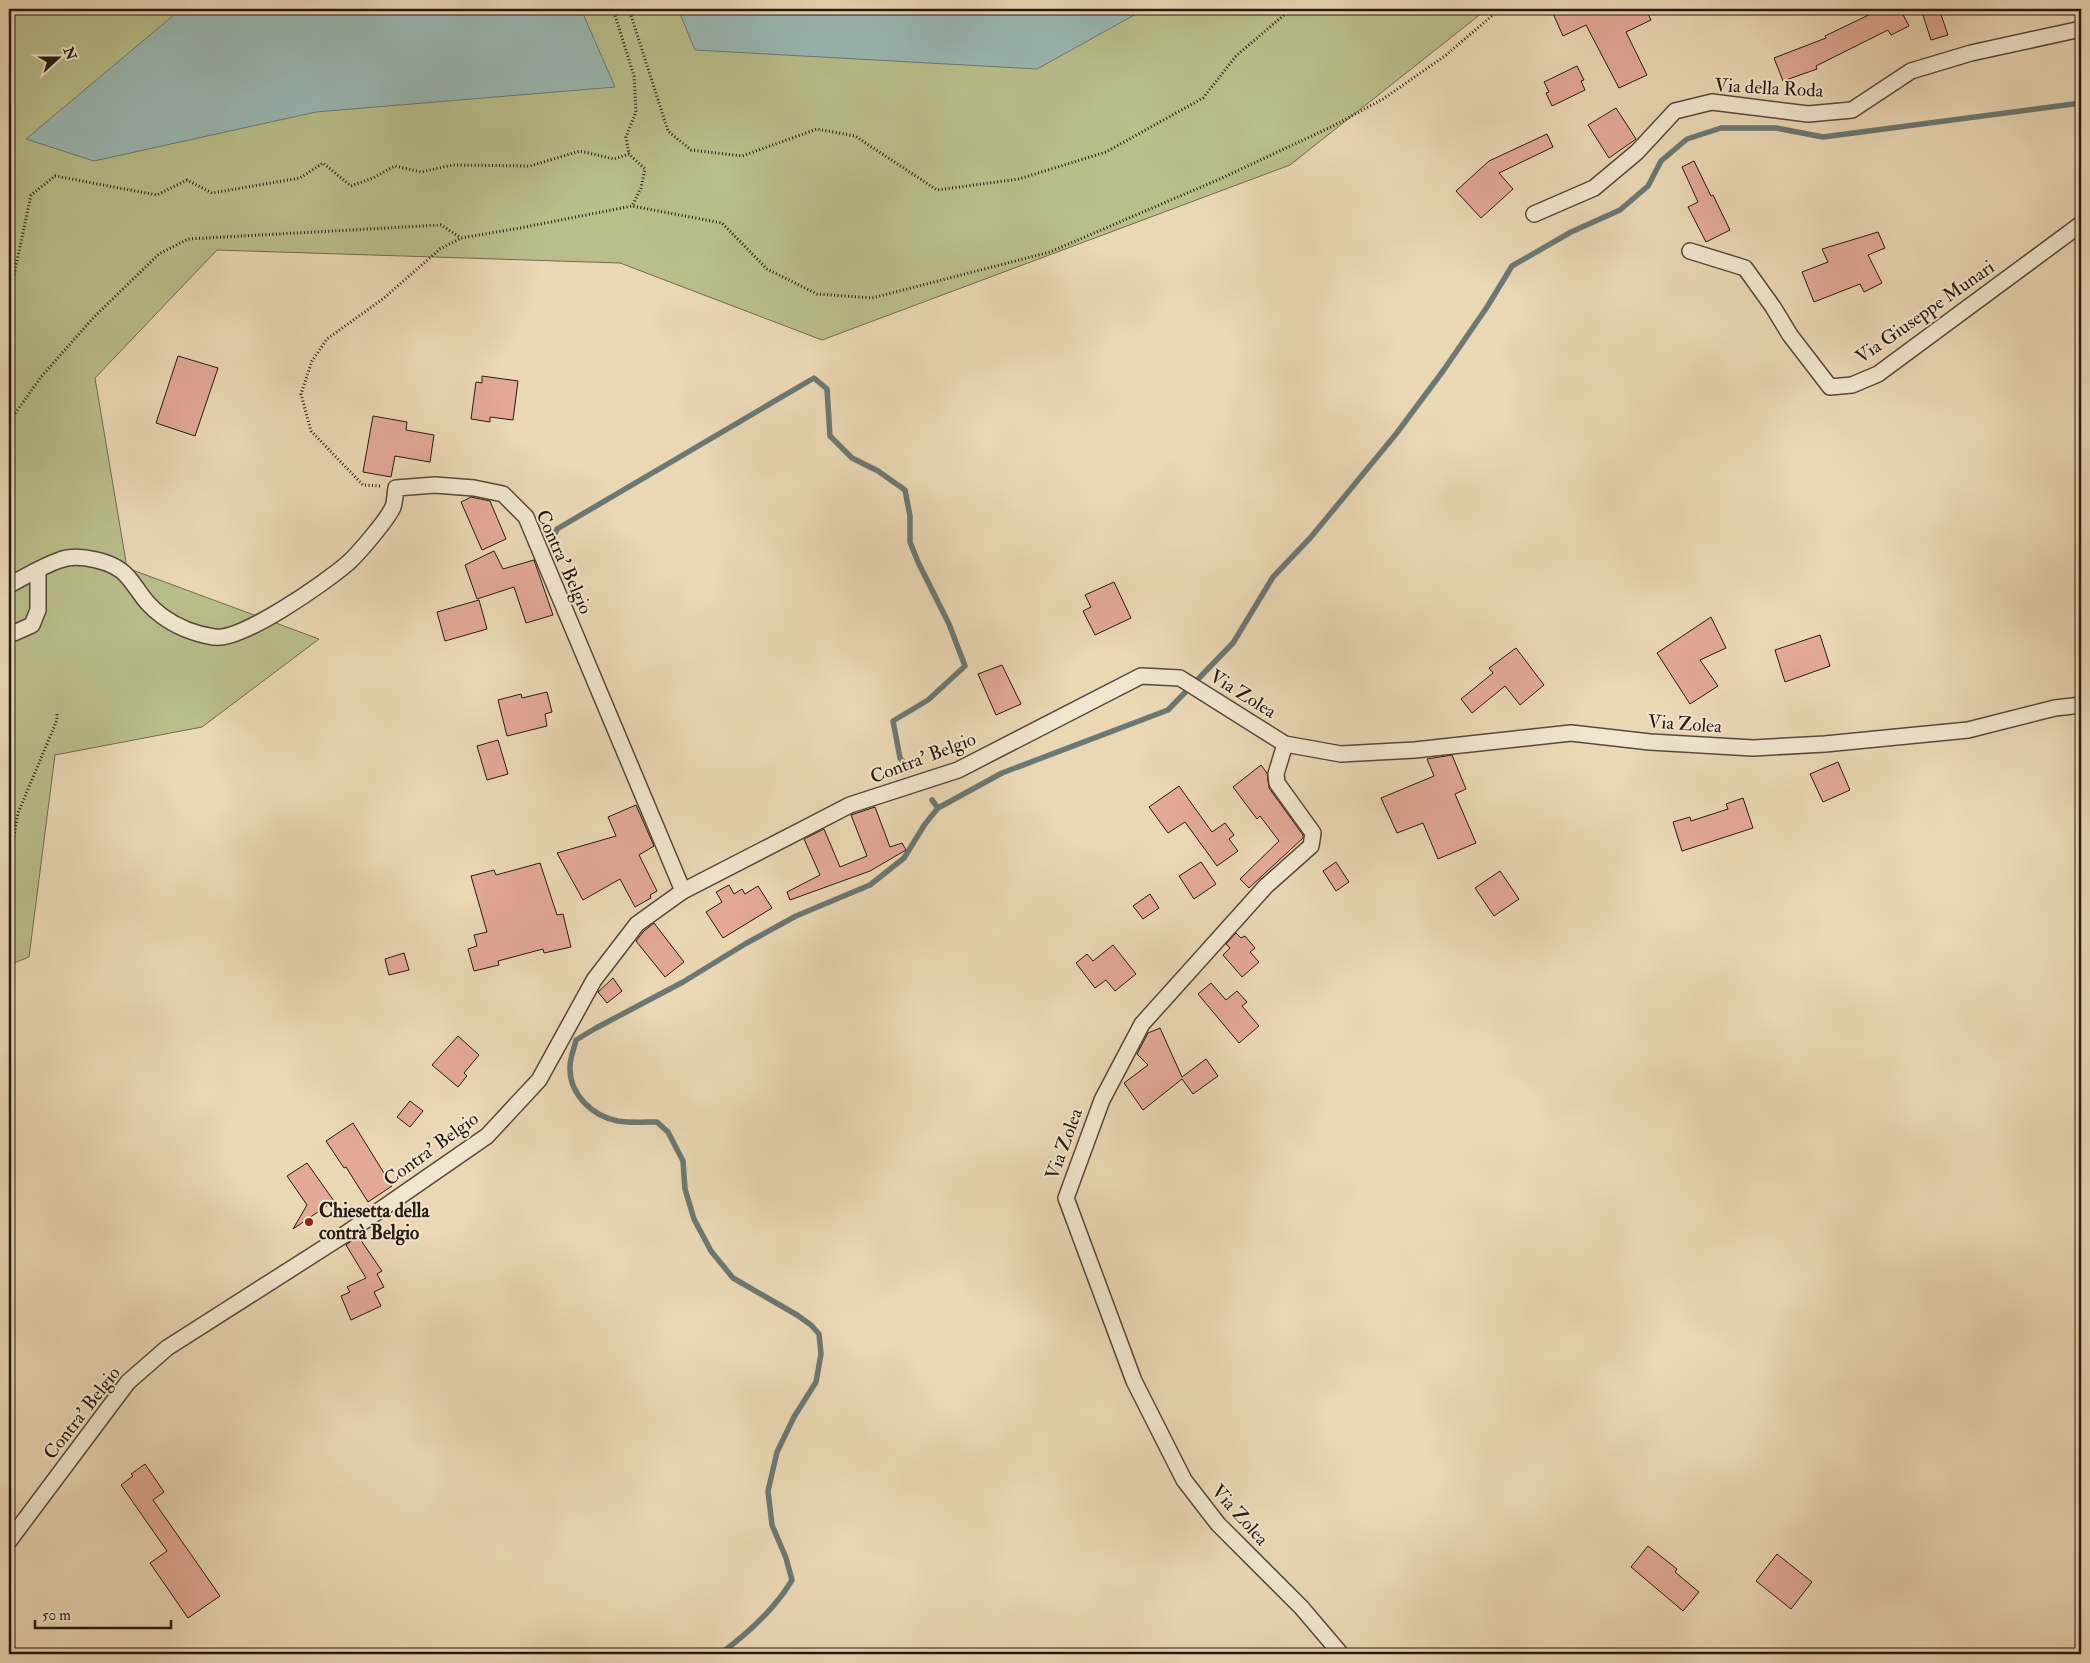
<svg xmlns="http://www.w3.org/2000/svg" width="2090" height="1663" viewBox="0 0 2090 1663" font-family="'IM FELL Double Pica',serif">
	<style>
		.green { fill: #b9be8b; stroke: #706c4e }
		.water { fill: #99b8b3; stroke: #6b7873 }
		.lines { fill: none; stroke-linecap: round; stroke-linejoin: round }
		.stream { stroke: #6b7873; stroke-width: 5.5 }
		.building { fill: #e3a897; stroke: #261912 }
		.street-casing { stroke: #57483a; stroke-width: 18 }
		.path { stroke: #261912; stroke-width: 3; stroke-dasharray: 1 2.5; stroke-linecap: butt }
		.street { stroke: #f1e5ce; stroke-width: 15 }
		.poi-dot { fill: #8f2418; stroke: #f1e5ce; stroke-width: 2 }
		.labels { text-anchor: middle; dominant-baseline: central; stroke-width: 4; stroke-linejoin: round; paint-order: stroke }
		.street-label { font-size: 19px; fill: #261912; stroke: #f1e5ce }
		.poi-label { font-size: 19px; font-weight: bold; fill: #261912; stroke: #f1e5ce; text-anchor: start }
	</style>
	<rect width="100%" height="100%" fill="#ead7b4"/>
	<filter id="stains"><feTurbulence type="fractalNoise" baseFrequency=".004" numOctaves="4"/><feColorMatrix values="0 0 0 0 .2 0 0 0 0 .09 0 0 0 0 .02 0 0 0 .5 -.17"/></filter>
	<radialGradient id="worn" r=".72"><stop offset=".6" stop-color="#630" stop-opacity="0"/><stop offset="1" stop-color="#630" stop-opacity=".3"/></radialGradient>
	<!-- green -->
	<path class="green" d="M9 9H1487L1290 165 822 340 620 263 217 250 95 378 127 568 319 639 202 727 55 755 29 957 9 965Z"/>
	<!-- water -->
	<g class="water">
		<path d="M181 9H581L615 87 316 112 94 161 26 139Z"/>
		<path d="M678 9H1145L1037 69 695 50Z"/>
	</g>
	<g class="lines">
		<!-- stream -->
		<g class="stream">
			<path d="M551 543 557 529 814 378 827 389 830 436 852 458 878 471 905 490 910 516V542L918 562 949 624 965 666 928 700 893 721 900 758 909 769"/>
			<path d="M932 800 938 808"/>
			<path d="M720 1654C747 1634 775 1609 792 1580L786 1558 772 1525 768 1491 777 1452 794 1417 816 1382 821 1354 819 1334 811 1325 797 1315 733 1278 711 1251 694 1219 685 1189 683 1161 668 1132 657 1122C645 1122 631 1123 618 1121 592 1116 569 1094 570 1067 570 1058 574 1049 576 1040L596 1028 683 982 745 944 796 916 870 885 904 858 925 824 938 808 1002 773 1168 710 1233 643 1273 577 1311 537 1396 434 1443 371 1487 307 1512 266 1571 232 1620 210 1648 186 1661 161 1687 139 1721 128H1776L1823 137 2081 103"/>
		</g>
	</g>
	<!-- building -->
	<g class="building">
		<path d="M1551 9H1646L1651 20 1626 32 1647 75 1619 88 1586 25 1563 36Z"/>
		<path d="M1881 9H1900L1909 26 1891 35 1888 30 1816 66 1817 69 1783 81 1774 58 1826 38 1825 36Z"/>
		<path d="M1921 9H1939L1948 35 1931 40Z"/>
		<path d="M1577 66 1584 80 1581 81 1585 90 1552 106 1546 93 1549 92 1544 82Z"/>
		<path d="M1616 108 1636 139 1609 158 1588 125Z"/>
		<path d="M1547 134 1553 147 1499 173 1513 189 1481 218 1456 191 1489 161Z"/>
		<path d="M1694 161 1711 196 1713 195 1730 230 1706 242 1688 207 1698 202 1682 167Z"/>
		<path d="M1878 232 1885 248 1868 255 1882 283 1864 292 1860 284 1814 302 1802 272 1828 262 1822 249Z"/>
		<path d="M178 356 218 368 195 436 156 423Z"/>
		<path d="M482 376 518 381 513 420 490 417V422L471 419 476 382 482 383Z"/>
		<path d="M373 416 407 422 406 430 434 435 430 462 395 456 391 477 363 472Z"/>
		<path d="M471 497 490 501 506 539 482 550 461 502Z"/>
		<path d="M494 551 503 569 534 560 553 615 526 623 514 587 477 599 465 565Z"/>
		<path d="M1114 582 1131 618 1095 635 1083 611 1091 607 1085 595Z"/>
		<path d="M479 600 487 629 445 641 437 612Z"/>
		<path d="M1711 617 1726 648 1700 660 1718 686 1690 704 1657 653Z"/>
		<path d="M1820 635 1830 666 1785 682 1775 650Z"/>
		<path d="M1516 648 1544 685 1520 705 1505 686 1472 713 1461 699 1493 673 1489 668Z"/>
		<path d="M1002 665 1021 704 996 715 978 674Z"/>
		<path d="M547 692 552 712 545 714 547 726 507 736 498 700 521 694 522 698Z"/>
		<path d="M498 740 508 774 487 780 477 746Z"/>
		<path d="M1452 755 1466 789 1455 794 1476 843 1438 859 1423 823 1397 833 1381 798 1434 776 1427 759Z"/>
		<path d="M1838 762 1850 790 1823 802 1810 774Z"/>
		<path d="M1261 765 1267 773 1269 788 1303 835V838L1249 888 1240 879 1279 841 1260 816 1257 819 1233 787Z"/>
		<path d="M1179 786 1212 832 1225 823 1234 835 1229 839 1238 851 1217 866 1185 822 1168 833 1149 807Z"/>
		<path d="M1743 798 1753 828 1682 851 1673 822 1690 817 1691 821 1728 809 1726 804Z"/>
		<path d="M636 805 654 846 639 855 657 891 650 895 651 898 635 907 620 879 583 900 557 853 616 836 608 817Z"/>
		<path d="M875 807 890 847 902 843 906 850 870 871 790 900 787 892 820 875 804 839 824 829 840 867 867 856 851 815Z"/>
		<path d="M1201 862 1216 884 1194 899 1179 876Z"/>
		<path d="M1336 862 1349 882 1336 891 1323 871Z"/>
		<path d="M540 863 557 915 563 914 571 947 544 953 543 949 498 961 499 965 474 971 468 949 477 946 474 935 487 932 471 876 494 870 496 875Z"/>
		<path d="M1500 871 1519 899 1494 916 1475 888Z"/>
		<path d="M729 885 734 894 742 889 745 894 758 886 772 908 723 938 706 912 722 902 716 892Z"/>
		<path d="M1150 894 1159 908 1143 919 1133 906Z"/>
		<path d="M654 923 684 962 665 977 636 941 644 931Z"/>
		<path d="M1236 933 1241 938 1245 936 1255 948 1250 952 1259 962 1242 977 1223 955 1230 948 1226 944Z"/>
		<path d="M1113 945 1136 974 1115 991 1106 980 1095 988 1076 963 1087 954 1093 961Z"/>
		<path d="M404 953 409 970 389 975 385 959Z"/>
		<path d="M613 978 622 991 607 1003 598 992Z"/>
		<path d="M1211 983 1226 1000 1237 991 1247 1002 1242 1006 1259 1026 1239 1043 1198 994Z"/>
		<path d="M1160 1028 1182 1077 1206 1059 1218 1076 1193 1094 1182 1079 1143 1110 1124 1083 1148 1065 1137 1054 1148 1033Z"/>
		<path d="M458 1036 479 1055 464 1073 467 1076 458 1087 432 1065Z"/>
		<path d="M410 1101 423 1111 410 1127 397 1117Z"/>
		<path d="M353 1123 392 1186 368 1202 346 1167 344 1168 326 1141Z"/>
		<path d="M307 1163 334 1201 293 1229 307 1205 287 1176Z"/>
		<path d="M358 1236 382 1271 377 1274 384 1287 374 1292 381 1306 351 1320 341 1296 350 1292 347 1287 366 1278 346 1245Z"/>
		<path d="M145 1464 164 1492 153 1500 220 1596 188 1618 150 1563 167 1551 121 1485 133 1476 131 1474Z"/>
		<path d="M1648 1546 1677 1569 1675 1572 1699 1592 1683 1611 1631 1567Z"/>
		<path d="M1777 1554 1812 1582 1791 1609 1756 1581Z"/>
	</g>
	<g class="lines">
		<defs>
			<g id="street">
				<path d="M1534 214 1594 188 1637 152 1675 111 1712 102 1808 114 1852 110 1911 71 1971 53 2081 29"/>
				<path d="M1690 251 1745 268 1773 307 1790 335 1830 387 1852 385 1878 374 2081 224"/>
				<path d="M9 585C25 577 42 566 60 560 78 553 114 561 127 576 140 591 144 603 162 616 177 627 195 634 214 637 241 642 326 582 348 563 359 553 387 520 393 507 395 501 395 494 396 488L435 485 474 488 503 494 526 517 683 891"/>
				<path d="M9 632 14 633 32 625 38 610V570"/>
				<path d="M1285 744 1276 774 1277 783 1313 833 1311 846 1266 886 1142 1024 1102 1100 1066 1198 1134 1381 1184 1480 1218 1524 1301 1607 1341 1654"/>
				<path d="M9 1541 128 1382 167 1348 341 1237 487 1136 539 1080 594 980 637 924 683 891 850 805 958 770 1141 676 1180 678 1285 744 1341 754 1415 750 1571 733 1650 742 1753 748 1825 744 1968 730 2055 708 2081 705"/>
			</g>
		</defs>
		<!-- street casing -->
		<use href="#street" class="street-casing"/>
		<!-- path -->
		<g class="path">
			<path d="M613 9 634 76 636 112 626 137 629 154"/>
			<path d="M629 9 668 131 691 150 742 156 817 129 855 136 937 190 1019 179 1106 152 1203 98 1236 56 1291 9"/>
			<path d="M9 291 11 289 31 195 55 176 157 195 187 180 212 193 300 178 323 163 351 186 373 178 395 166 421 172 453 165 530 166 580 151 614 159 629 154 645 169 641 188 632 206"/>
			<path d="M9 422 41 377 94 317 159 254 188 239 441 225 461 238"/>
			<path d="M380 486 363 485 311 431 301 394 312 361 327 339 384 298 440 249 461 238 520 228 632 206 722 223 767 269 817 294 872 298 1050 252 1222 178 1333 126 1383 99 1446 55 1500 9"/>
			<path d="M9 864 18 813 57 720V712"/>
		</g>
		<!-- street -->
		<use href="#street" class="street"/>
	</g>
	<!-- markers -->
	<circle class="poi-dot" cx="309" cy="1222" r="5"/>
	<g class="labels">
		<!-- street labels -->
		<g class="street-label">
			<text transform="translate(1769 88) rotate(3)">Via della Roda</text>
			<text transform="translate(1925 312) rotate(-35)">Via Giuseppe Munari</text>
			<text transform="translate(564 562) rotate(66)">Contra' Belgio</text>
			<text transform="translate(1243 694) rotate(32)">Via Zolea</text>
			<text transform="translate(1685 724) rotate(4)">Via Zolea</text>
			<text transform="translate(923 758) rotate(-21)">Contra' Belgio</text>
			<text transform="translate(1064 1144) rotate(-70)">Via Zolea</text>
			<text transform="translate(431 1149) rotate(-36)">Contra' Belgio</text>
			<text transform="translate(82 1413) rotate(-52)">Contra' Belgio</text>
			<text transform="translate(1240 1515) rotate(48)">Via Zolea</text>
		</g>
		<!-- poi labels -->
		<g class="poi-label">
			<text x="319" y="1211">Chiesetta della<tspan x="319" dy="22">contrà Belgio</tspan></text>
		</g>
	</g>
	<!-- margin -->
	<rect width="2090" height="1663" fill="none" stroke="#ead7b4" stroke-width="30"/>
	<rect x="10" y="10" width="2070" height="1643" fill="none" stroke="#261912" stroke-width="2.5"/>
	<rect x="15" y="15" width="2060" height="1633" fill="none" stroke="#261912"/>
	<!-- north arrow -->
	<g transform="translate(58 58) rotate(69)" stroke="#f1e5ce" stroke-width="4" paint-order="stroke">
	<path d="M0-4L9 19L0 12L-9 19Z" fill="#261912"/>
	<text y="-8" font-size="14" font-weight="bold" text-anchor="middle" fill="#261912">N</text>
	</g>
	<!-- scale -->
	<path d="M35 1620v8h136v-8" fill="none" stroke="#261912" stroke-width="2.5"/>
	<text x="42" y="1620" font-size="15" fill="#261912" stroke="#f1e5ce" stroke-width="4" paint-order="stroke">50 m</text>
	<rect width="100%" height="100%" filter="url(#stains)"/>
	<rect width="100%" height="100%" fill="url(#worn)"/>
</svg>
